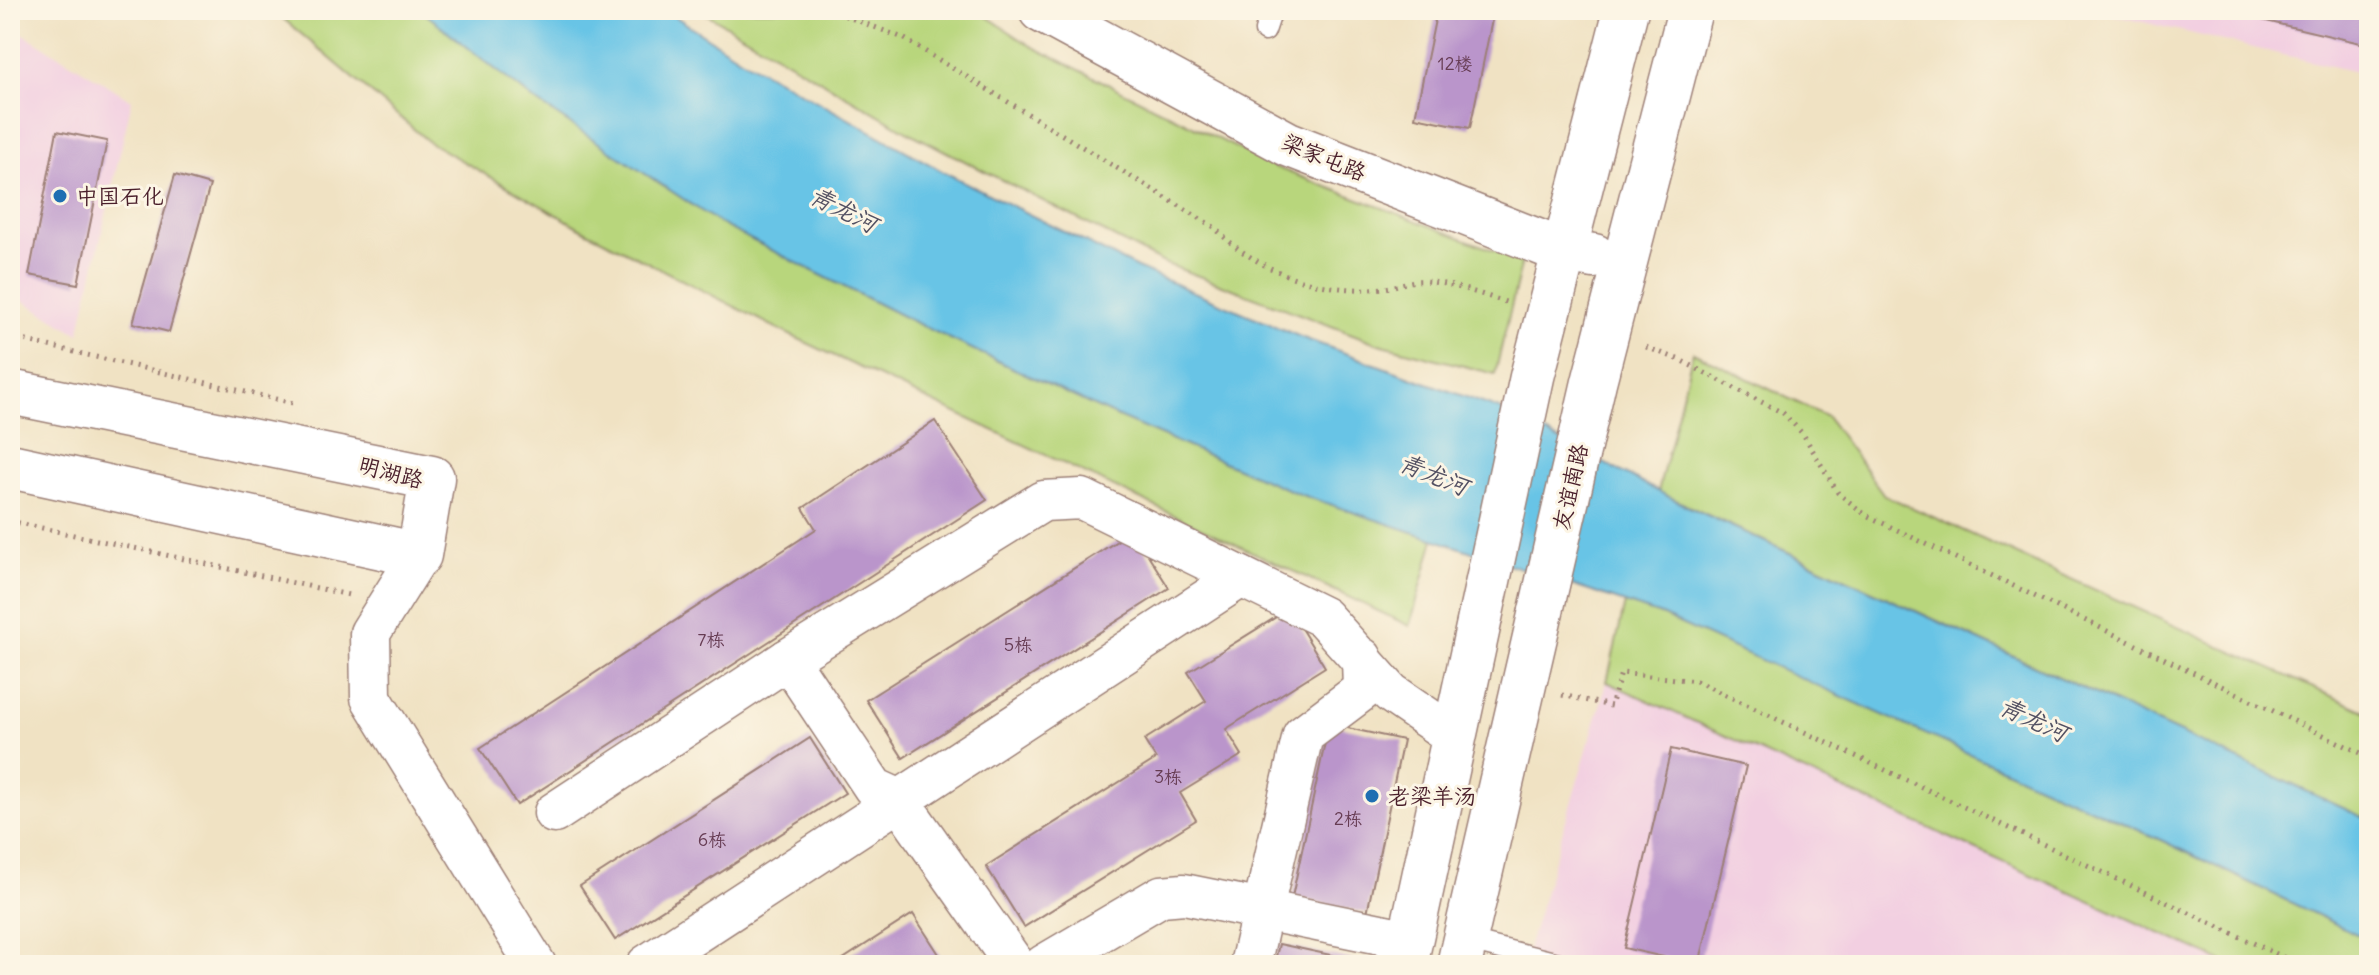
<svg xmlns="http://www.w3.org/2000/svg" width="2379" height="975" viewBox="0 0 2379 975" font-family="Delius,'LXGW WenKai TC',sans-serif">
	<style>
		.built { fill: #f2cfe1 }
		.green { fill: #b8d67c; stroke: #817a54; stroke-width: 2 }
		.water { fill: #68c4e6; stroke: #597288; stroke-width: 2 }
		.building { fill: #ba95cb }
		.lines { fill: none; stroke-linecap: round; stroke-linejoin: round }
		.lane-casing { stroke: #9d8077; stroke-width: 23 }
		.street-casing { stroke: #9d8077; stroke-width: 43 }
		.secondary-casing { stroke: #9d8077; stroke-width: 47 }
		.path { stroke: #9d8077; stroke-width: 5; stroke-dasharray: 2 6; stroke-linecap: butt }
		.lane { stroke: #fff; stroke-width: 20 }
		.street { stroke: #fff; stroke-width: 40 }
		.secondary { stroke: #fff; stroke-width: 44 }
		.poi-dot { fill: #1f6fb2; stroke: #fcf5e5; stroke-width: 3 }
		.labels { text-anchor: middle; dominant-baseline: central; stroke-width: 6; stroke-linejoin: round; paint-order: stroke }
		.number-label { font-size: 18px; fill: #663c53 }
		.street-label { font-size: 22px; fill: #4a1f2b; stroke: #fcf5e5 }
		.poi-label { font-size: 22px; fill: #4a1f2b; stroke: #fcf5e5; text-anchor: start }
		.water-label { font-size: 24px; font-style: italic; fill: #535163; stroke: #fcf5e5 }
	</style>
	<rect width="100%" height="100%" fill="#fcf5e5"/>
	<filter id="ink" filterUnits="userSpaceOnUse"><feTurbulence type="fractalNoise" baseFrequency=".0125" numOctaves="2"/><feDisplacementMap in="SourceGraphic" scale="16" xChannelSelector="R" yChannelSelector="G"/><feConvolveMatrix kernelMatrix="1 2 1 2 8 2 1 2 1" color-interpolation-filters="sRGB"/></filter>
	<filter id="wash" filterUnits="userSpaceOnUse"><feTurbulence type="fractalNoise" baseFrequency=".006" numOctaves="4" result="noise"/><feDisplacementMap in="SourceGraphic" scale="32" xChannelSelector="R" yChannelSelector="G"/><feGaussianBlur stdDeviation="1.8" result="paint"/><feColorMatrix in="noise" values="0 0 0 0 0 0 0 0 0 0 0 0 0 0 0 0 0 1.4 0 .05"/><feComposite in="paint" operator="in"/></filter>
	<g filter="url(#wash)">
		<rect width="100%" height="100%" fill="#f0e2c3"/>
		<!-- built -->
		<g class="built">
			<path d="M2092 10H2369V75Z"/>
			<path d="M10 26 132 100 79 334 10 293Z"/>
			<path d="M1607 682 2230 965H1523Z"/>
		</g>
		<!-- green -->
		<g class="green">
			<path d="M273 10H421L534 100 724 226 908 319 1111 414 1299 494 1434 539 1410 626 788 334 584 230 429 142Z"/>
			<path d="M700 10H977L1031 46 1275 167 1522 261 1495 374 1379 344 1164 263 910 133Z"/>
			<path d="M1693 352 1827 417 1884 495 2369 713V820L1658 492Z"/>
			<path d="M1625 603 1661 615 2163 841 2369 940V965H2230L1607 682Z"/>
		</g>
		<!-- water -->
		<path class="water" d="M421 10H665L741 59 944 172 1137 268 1303 338 1499 409 1685 505 2369 820V940L2163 841 1661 615 1299 494 1111 414 908 319 724 226 534 100Z"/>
		<g id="blocks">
			<!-- building -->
			<g class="building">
				<path d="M1437 10H1494L1470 128 1415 117Z"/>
				<path d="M2224 10H2369V45L2223 11Z"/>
				<path d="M57 131 107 141 78 284 29 275Z"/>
				<path d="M175 175 210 185 169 332 133 323Z"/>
				<path d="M935 421 987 500 517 805 480 748 816 529 803 508Z"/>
				<path d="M1133 531 1169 588 903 758 866 700Z"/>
				<path d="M1289 609 1325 667 1226 729 1242 755 1180 793 1196 820 1024 927 986 866 1156 759 1144 740 1206 701 1188 672Z"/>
				<path d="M1329 724 1403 740 1367 913 1292 897Z"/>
				<path d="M810 738 845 793 615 940 580 886Z"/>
				<path d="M1671 749 1746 766 1699 965 1624 948Z"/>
				<path d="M913 914 946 965H834Z"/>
				<path d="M1279 944 1354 960 1353 965H1274Z"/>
			</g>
		</g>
	</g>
	<g filter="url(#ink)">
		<use href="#blocks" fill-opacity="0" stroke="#9d8077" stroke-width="2"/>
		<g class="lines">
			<defs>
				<g id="lane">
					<path d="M1265 31 1272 10"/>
					<path d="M1465 940 1566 965"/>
				</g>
				<g id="street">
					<path d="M419 555 370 633 371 698 536 965"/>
					<path d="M788 659 874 788 898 799 1015 965"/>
					<path d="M554 813 788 659 1043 501 1082 499 1323 617 1391 693 1455 737"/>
					<path d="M647 965 1241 577"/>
					<path d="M1044 965 1161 896 1184 894 1410 940"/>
					<path d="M1250 965 1303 735 1363 690 1362 658"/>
				</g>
				<g id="secondary">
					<path d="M1041 10 1288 144 1565 252 1594 256"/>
					<path d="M10 392 432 478 419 555 10 466"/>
					<path d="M1405 965 1532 377 1626 10"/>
					<path d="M1459 965 1594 382 1690 10"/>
				</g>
			</defs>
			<!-- lane casing -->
			<use href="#lane" class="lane-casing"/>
			<!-- street casing -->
			<use href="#street" class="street-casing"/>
			<!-- secondary casing -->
			<use href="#secondary" class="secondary-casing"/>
			<!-- path -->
			<g class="path">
				<path d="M830 10 903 38 1214 227C1255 271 1322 295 1383 288 1397 287 1411 279 1425 281 1454 284 1482 295 1509 303"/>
				<path d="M10 337 297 404"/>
				<path d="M1646 347 1680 360 1783 413 1803 434 1838 493 1866 515 2369 757"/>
				<path d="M10 521 349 595"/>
				<path d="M1562 695 1611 706 1621 673 1696 681 2300 965"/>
			</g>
			<!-- lane -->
			<use href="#lane" class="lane"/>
			<!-- street -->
			<use href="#street" class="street"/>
			<!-- secondary -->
			<use href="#secondary" class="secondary"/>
		</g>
	</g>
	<!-- markers -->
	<g class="poi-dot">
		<circle cx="60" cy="196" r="8"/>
		<circle cx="1372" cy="796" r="8"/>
	</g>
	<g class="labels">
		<!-- number labels -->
		<g class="number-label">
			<text x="1455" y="63">12楼</text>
			<text x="711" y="639">7栋</text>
			<text x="1018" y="644">5栋</text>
			<text x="1168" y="776">3栋</text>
			<text x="1348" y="818">2栋</text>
			<text x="712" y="839">6栋</text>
		</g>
		<!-- street labels -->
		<g class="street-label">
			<text transform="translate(1324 157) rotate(22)">梁家屯路</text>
			<text transform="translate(391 472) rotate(15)">明湖路</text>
			<text transform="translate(1570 487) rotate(-77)">友谊南路</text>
		</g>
		<!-- poi labels -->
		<g class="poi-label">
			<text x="76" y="196">中国石化</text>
			<text x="1388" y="796">老梁羊汤</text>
		</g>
		<!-- water labels -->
		<g class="water-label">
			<text transform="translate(844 209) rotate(27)">青龙河</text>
			<text transform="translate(1434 474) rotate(22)">青龙河</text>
			<text transform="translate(2034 719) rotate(25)">青龙河</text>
		</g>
	</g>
	<!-- margin -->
	<rect width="2379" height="975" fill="none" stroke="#fcf5e5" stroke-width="40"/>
</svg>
